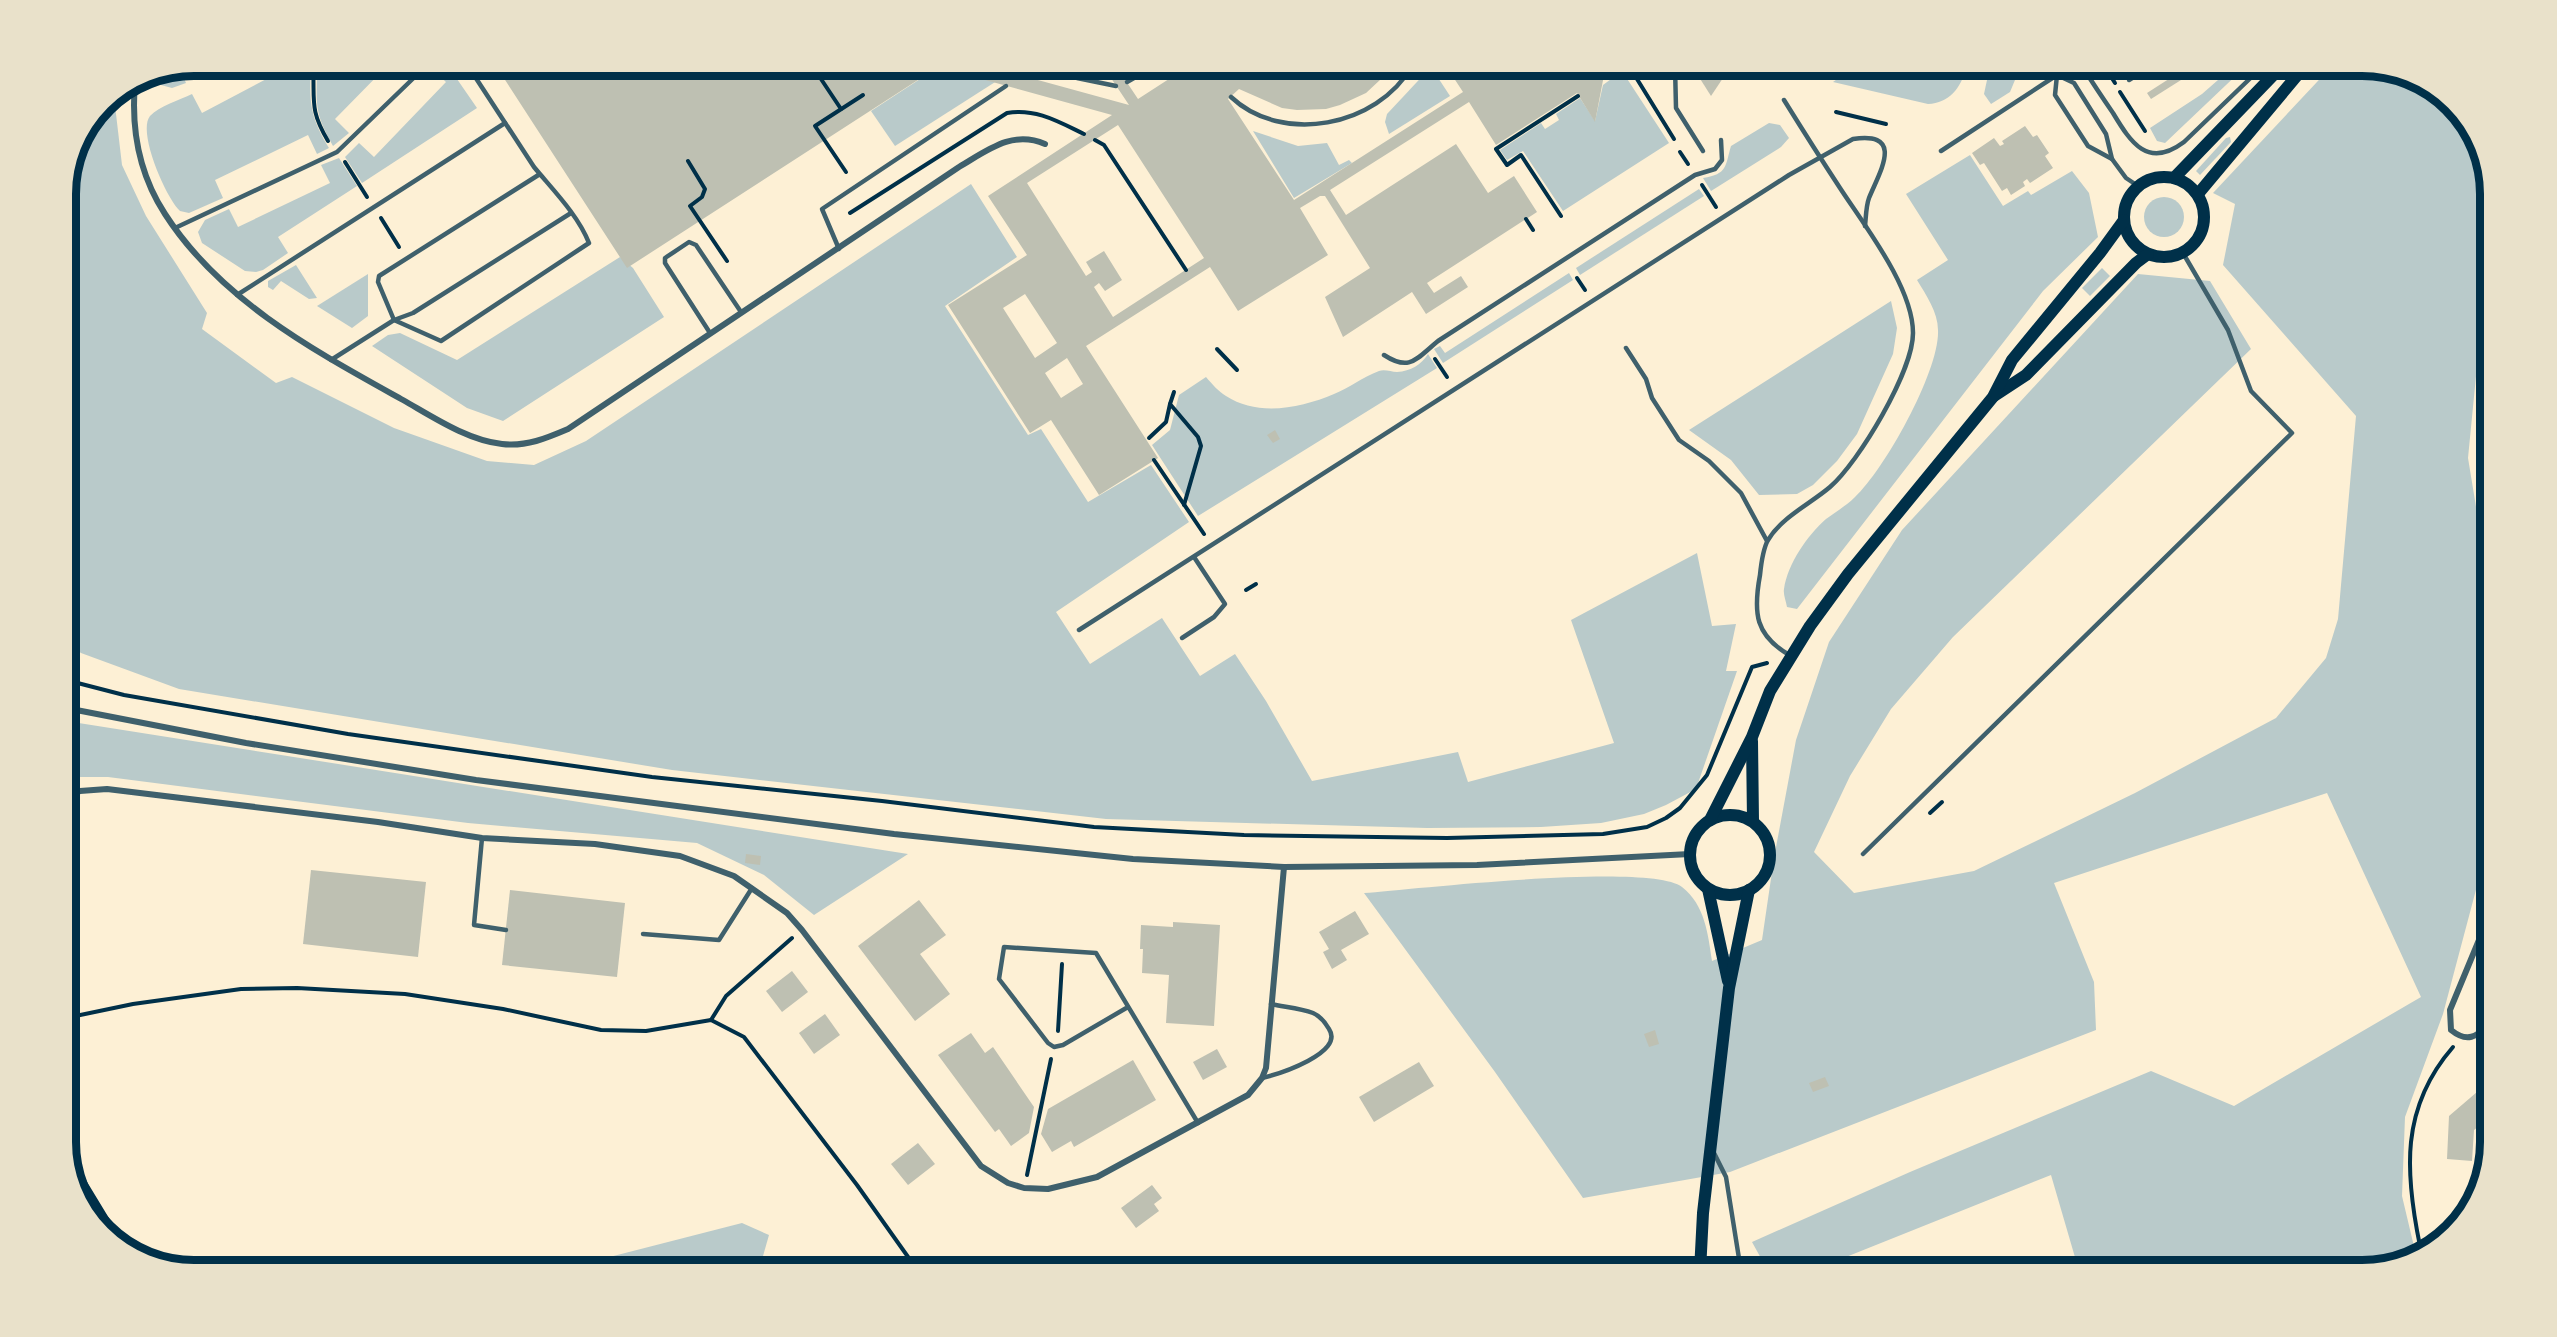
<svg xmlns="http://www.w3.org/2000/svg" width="2557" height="1337" viewBox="0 0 2557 1337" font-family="Ubuntu,sans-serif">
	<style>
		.green { fill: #b9caca }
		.building { fill: #bec0b2; fill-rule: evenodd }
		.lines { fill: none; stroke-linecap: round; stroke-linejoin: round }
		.path { stroke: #003049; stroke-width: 4 }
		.service { stroke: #3f606c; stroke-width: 4.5 }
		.minor { stroke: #3f606c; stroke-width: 6 }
		.secondary { stroke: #003049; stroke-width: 12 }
		.rim { fill: none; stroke: #003049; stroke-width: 8 }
	</style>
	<rect width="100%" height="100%" fill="#fdf0d5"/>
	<!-- green -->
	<g class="green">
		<path d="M291 66H311C309 102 310 117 329 148L317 154 308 135 215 180 223 198 189 213 180 211C166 198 137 132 150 116 159 106 180 100 192 94L202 113Z"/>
		<path d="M317 66H387L335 119 349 133 333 146C313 110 317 104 317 66Z"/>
		<path d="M433 66H448L477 108 362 183 345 157 359 143 374 157 446 82 431 68Z"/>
		<path d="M940 66H996L1003 77 895 146 871 111Z"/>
		<path d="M1856 66H1966V68C1961 88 1949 103 1928 104L1833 82Z"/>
		<path d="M1990 66H2006L2015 80 2010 92 1991 104 1984 94Z"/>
		<path d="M2234 66H2246L2165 143 2157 141 2150 128 2202 94Z"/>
		<path d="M2332 66H2362L2419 79 2469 124 2491 187V302L2481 325 2468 458 2491 598 2490 837 2443 1014 2405 1117 2402 1196 2416 1255 2362 1271H2079L2051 1175 1811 1271H1768L1752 1242 1910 1172 2151 1071 2234 1106 2421 997 2327 793 2054 883 2094 982 2096 1030 1730 1172 1583 1198 1495 1072 1364 893C1416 889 1650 862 1682 887 1705 905 1708 934 1712 961L1762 940 1774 858 1796 740 1829 642 1902 530 2138 274 2210 281 2251 349 1953 637 1891 709 1850 776 1814 852 1854 893 1974 871 2135 793 2276 718 2326 658 2338 619 2356 416 2223 265 2235 204 2213 193Z"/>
		<path d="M1431 67 1450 96 1389 134 1385 122 1387 114Z"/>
		<path d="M180 69 186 83 172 88 161 85 152 75Z"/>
		<path d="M1622 71 1669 143 1563 211 1523 151 1507 160 1500 150 1541 123 1545 129 1559 120 1556 114 1580 98 1595 121 1603 85Z"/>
		<path d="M114 97 122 165 146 216 207 313 202 329 276 383 292 377 394 428 487 461 534 465 586 441 971 184 1017 257 945 306 1028 435 1041 429 1088 502 1151 465 1189 522 1056 612 1090 664 1162 618 1200 676 1235 654 1266 701 1312 781 1458 752 1468 782 1614 743 1571 620 1697 553 1712 626 1736 624 1726 671H1737L1696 789 1666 805 1644 814 1601 823 1541 827 1427 828 1106 819 672 770 179 689 81 653 66 641V187L76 145 104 104Z"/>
		<path d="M1769 123 1780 125 1789 138 1781 147 1711 191 1703 178C1728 174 1725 166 1731 146Z"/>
		<path d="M1253 131 1298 146 1327 143 1339 165 1349 160 1352 163 1294 198Z"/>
		<path d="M2230 137 2231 142 2200 175 2196 171 2226 138Z"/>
		<path d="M1970 155 2003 206 2028 191 2031 195 2072 171 2089 193 2098 237 2043 291 1797 609 1787 607C1786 601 1783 594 1784 589 1788 563 1807 536 1826 519 1836 512 1847 505 1855 497 1885 469 1940 370 1938 330 1938 312 1926 295 1917 280L1948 260 1906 194Z"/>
		<path d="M339 158 357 186 278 237 288 253 263 270 256 272 245 271 202 243 198 232 205 220 229 209 238 227 330 183 321 165Z"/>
		<path d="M1699 189 1704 196 1580 275 1576 268Z"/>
		<circle cx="2164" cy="217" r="20"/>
		<path d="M620 257 633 268 664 317 503 421 467 408 372 346 388 335 400 333 457 360Z"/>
		<path d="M296 265 317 298 309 299 281 281 273 290 268 287V281Z"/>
		<path d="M2102 268 2110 276 2090 296 2082 288Z"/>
		<path d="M1569 273 1573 280 1443 363 1434 349 1440 346 1445 353Z"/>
		<path d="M368 274V316L352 328 317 306Z"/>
		<path d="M1891 301 1897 328 1893 354 1857 434 1837 461 1813 485 1797 494 1759 495 1731 460 1689 430Z"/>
		<path d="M1428 354 1437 368 1198 516 1152 445 1170 430 1179 395 1206 377C1212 384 1219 392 1226 396 1258 417 1301 408 1334 394 1349 388 1363 377 1379 371 1385 369 1391 372 1397 372 1411 371 1421 365 1428 354Z"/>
		<path d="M66 721 908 854 814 915 764 875 697 843 468 823 108 777H66Z"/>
		<path d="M742 1223 769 1235 763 1256 716 1271H555Z"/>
	</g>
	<!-- building -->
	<g class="building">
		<path d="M496 66H987L1129 105 1103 66H1116L1138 99 1189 66H1395L1366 93 1340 105 1326 109 1297 110 1282 108 1239 89 1228 99 1294 200 1463 92 1446 66H1619L1604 75 1595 122 1577 93 1496 145 1469 102 1330 190 1346 215 1456 144 1488 193 1514 176 1537 212 1427 283 1434 293 1461 276 1468 287 1426 314 1412 292 1343 337 1325 297 1370 268 1325 196H1320L1300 208 1328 255 1238 311 1210 267 1086 346 1158 458 1099 495 1051 420 1030 433 948 305 1027 255 988 196 1112 115 938 67 627 268ZM1118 125 1204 258 1113 317 1094 287 1099 283 1105 291 1122 280 1104 251 1086 262 1092 272 1086 276 1027 183ZM1025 294 1057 343 1035 358 1003 308ZM1067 358 1083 384 1061 398 1045 373Z"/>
		<path d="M1692 66H1731L1711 96Z"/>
		<path d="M2189 66 2200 68 2151 99 2147 93Z"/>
		<path d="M2025 126 2033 137 2037 135 2049 153 2045 156 2053 168 2030 183 2027 179 2023 182 2025 186 2011 195 2007 188 2002 191 1984 163 1980 165 1972 153 1994 138 2000 146 2004 144 2002 141Z"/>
		<path d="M1275 430 1280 439 1273 443 1267 435Z"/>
		<path d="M746 854 761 856 760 865 745 863Z"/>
		<path d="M311 870 426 882 418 957 303 944Z"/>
		<path d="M510 890 625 903 617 977 502 965Z"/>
		<path d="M919 900 946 935 920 954 950 994 915 1021 858 946Z"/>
		<path d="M1355 911 1369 934 1341 950 1347 960 1332 969 1323 952 1329 949 1319 932Z"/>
		<path d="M1173 922 1220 925 1214 1026 1166 1023 1169 975 1142 973 1143 949H1140L1141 925 1173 927Z"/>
		<path d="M792 971 808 992 782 1012 766 991Z"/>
		<path d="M825 1014 840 1035 814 1054 799 1033Z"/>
		<path d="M1655 1030 1659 1044 1649 1047 1644 1034Z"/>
		<path d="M971 1033 985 1053 993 1047 1034 1107 1029 1133 1011 1146 999 1129 995 1132 938 1055Z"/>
		<path d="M1217 1049 1227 1067 1203 1080 1193 1062Z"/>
		<path d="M1133 1060 1156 1100 1074 1147 1071 1141 1052 1152 1041 1134 1048 1109Z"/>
		<path d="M1419 1062 1434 1086 1374 1122 1359 1097Z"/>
		<path d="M1825 1077 1829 1086 1813 1092 1809 1083Z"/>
		<path d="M2484 1086 2491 1093V1116L2474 1130 2472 1161 2447 1159 2449 1116Z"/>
		<path d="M918 1143 935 1164 908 1185 891 1164Z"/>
		<path d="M1152 1185 1162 1198 1154 1204 1159 1211 1136 1228 1121 1208Z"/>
		<path d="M2459 1219H2460L2448 1233 2445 1229Z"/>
	</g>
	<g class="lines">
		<!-- path -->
		<g class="path">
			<path d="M313 66C315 101 309 109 328 141"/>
			<path d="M1629 66 1674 139"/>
			<path d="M2104 66 2115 83"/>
			<path d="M817 73 841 109"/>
			<path d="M2120 92 2145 131"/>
			<path d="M1836 112 1886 124"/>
			<path d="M1095 140 1104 145 1186 270"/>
			<path d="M1680 152 1688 164"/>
			<path d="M688 161 705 189 702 197 690 206 727 261"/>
			<path d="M345 162 367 197"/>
			<path d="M846 172 815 126 863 95"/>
			<path d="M1702 185 1716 207"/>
			<path d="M850 213 1007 113C1036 108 1059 122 1084 134"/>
			<path d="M1561 216 1521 155 1507 165 1496 149 1578 96"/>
			<path d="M381 218 399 247"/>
			<path d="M1526 219 1533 230"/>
			<path d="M1577 278 1585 290"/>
			<path d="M1217 349 1237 370"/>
			<path d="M1435 359 1447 377"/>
			<path d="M1174 392 1170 404 1198 437 1201 446 1184 505"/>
			<path d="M1149 438 1166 422 1170 404"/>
			<path d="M1154 460 1204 534"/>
			<path d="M1246 590 1256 584"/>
			<path d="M66 680 124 695 348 734 652 777 882 801 1094 827 1244 835 1447 838 1603 834 1647 827 1666 818 1680 808 1707 775 1752 667 1767 663"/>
			<path d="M1930 813 1942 802"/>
			<path d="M66 1018 133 1004 241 989 297 988 405 994 503 1009 601 1030 646 1031 711 1020 744 1037 857 1185 918 1271"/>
			<path d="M711 1020 726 996 792 938"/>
			<path d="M1058 1031 1062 964"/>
			<path d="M66 1151 123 1245"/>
			<path d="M1027 1175 1051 1059"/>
			<path d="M2424 1252 2420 1246C2405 1173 2400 1108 2453 1047"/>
		</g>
		<!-- service -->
		<g class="service">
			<path d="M468 66 534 167C553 190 578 215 589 243L441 341 394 320 378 282 379 276 540 174"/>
			<path d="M1061 66 1077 78 1116 86"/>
			<path d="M1675 66 1676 108 1703 151"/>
			<path d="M2050 66 2057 75 2074 83 2106 134 2112 159 2126 178 2138 186"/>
			<path d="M2082 66C2092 82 2102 97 2113 113 2131 143 2148 169 2184 142L2263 66"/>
			<path d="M1021 75 1036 66"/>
			<path d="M2057 75 2055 95 2088 146 2112 159"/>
			<path d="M2129 80 2151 66"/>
			<path d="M1127 82 1155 66"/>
			<path d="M1231 97C1282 145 1377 127 1412 66"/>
			<path d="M1784 100C1802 129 1821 159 1840 188 1864 225 1913 287 1913 333 1913 371 1859 462 1830 487 1810 504 1782 517 1768 540 1763 549 1761 565 1760 575 1753 613 1755 636 1791 656"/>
			<path d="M1941 151 2057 75"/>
			<path d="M175 228 337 152 426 66"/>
			<path d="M839 249 822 209 1006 86"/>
			<path d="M237 295 505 123"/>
			<path d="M710 333 665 263V258L689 242 696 245 741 312"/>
			<path d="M1626 348 1646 379 1652 398 1679 440 1709 461 1741 493 1767 541"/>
			<path d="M1384 355C1410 372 1416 359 1438 341L1695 175 1715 169 1722 160 1721 140"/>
			<path d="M331 360 394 320 413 313 571 213"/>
			<path d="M1079 630 1789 175 1853 139C1906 131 1879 173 1869 198 1866 206 1866 217 1865 226"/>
			<path d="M1182 638 1214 617 1225 604 1194 557"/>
			<path d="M482 838 474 925 506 930"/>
			<path d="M1863 854 2292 433 2251 391 2228 330 2183 253"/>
			<path d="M643 934 719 940 752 888"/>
			<path d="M1128 1007 1063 1045 1054 1047 1048 1043 999 979 1004 947 1096 953 1198 1123"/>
			<path d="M1262 1078C1279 1074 1345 1053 1329 1029 1325 1022 1320 1016 1313 1013 1300 1008 1284 1007 1271 1004"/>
			<path d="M1713 1151 1726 1177 1741 1271"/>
		</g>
		<!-- minor -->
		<g class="minor">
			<path d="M135 83C131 129 139 174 165 214 221 301 315 351 403 400 433 417 467 440 502 444 526 447 547 438 568 429L959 167C988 150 1012 130 1045 144"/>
			<path d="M2491 345 2486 386 2482 467 2491 542"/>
			<path d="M66 708 246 743 476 780 894 834 1133 859 1284 867 1477 865 1690 854"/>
			<path d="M66 795 80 791 107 789 378 822 482 838 595 844 680 856 734 876 787 913 802 930 981 1166 1008 1183 1024 1188 1048 1189 1097 1177 1248 1095 1262 1078 1266 1068 1284 867"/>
			<path d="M2491 911 2450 1010 2451 1030C2467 1043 2476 1037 2491 1024"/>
		</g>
		<!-- secondary -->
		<g class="secondary">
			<circle cx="2164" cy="217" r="40"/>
			<path d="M2174 178 2282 66"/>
			<path d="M2198 194 2305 66"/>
			<path d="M1994 396 2026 375 2136 263 2148 254"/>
			<path d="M1752 741 1753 821"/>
			<circle cx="1730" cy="855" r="40"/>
			<path d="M1710 820 1752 737 1770 691 1810 626 1848 574 1993 397 2012 360 2100 253 2124 220"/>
			<path d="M1708 889 1728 981"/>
			<path d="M1700 1271 1703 1213 1729 988 1749 890"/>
		</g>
	</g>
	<!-- crop -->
	<path d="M0 0H2557V1337H0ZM194 76H2362A118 118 0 0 1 2480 194V1142A118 118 0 0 1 2362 1260H194A118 118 0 0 1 76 1142V194A118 118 0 0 1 194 76Z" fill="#e9e1ca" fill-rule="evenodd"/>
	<path class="rim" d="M194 76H2362A118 118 0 0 1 2480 194V1142A118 118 0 0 1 2362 1260H194A118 118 0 0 1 76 1142V194A118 118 0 0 1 194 76Z"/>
</svg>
